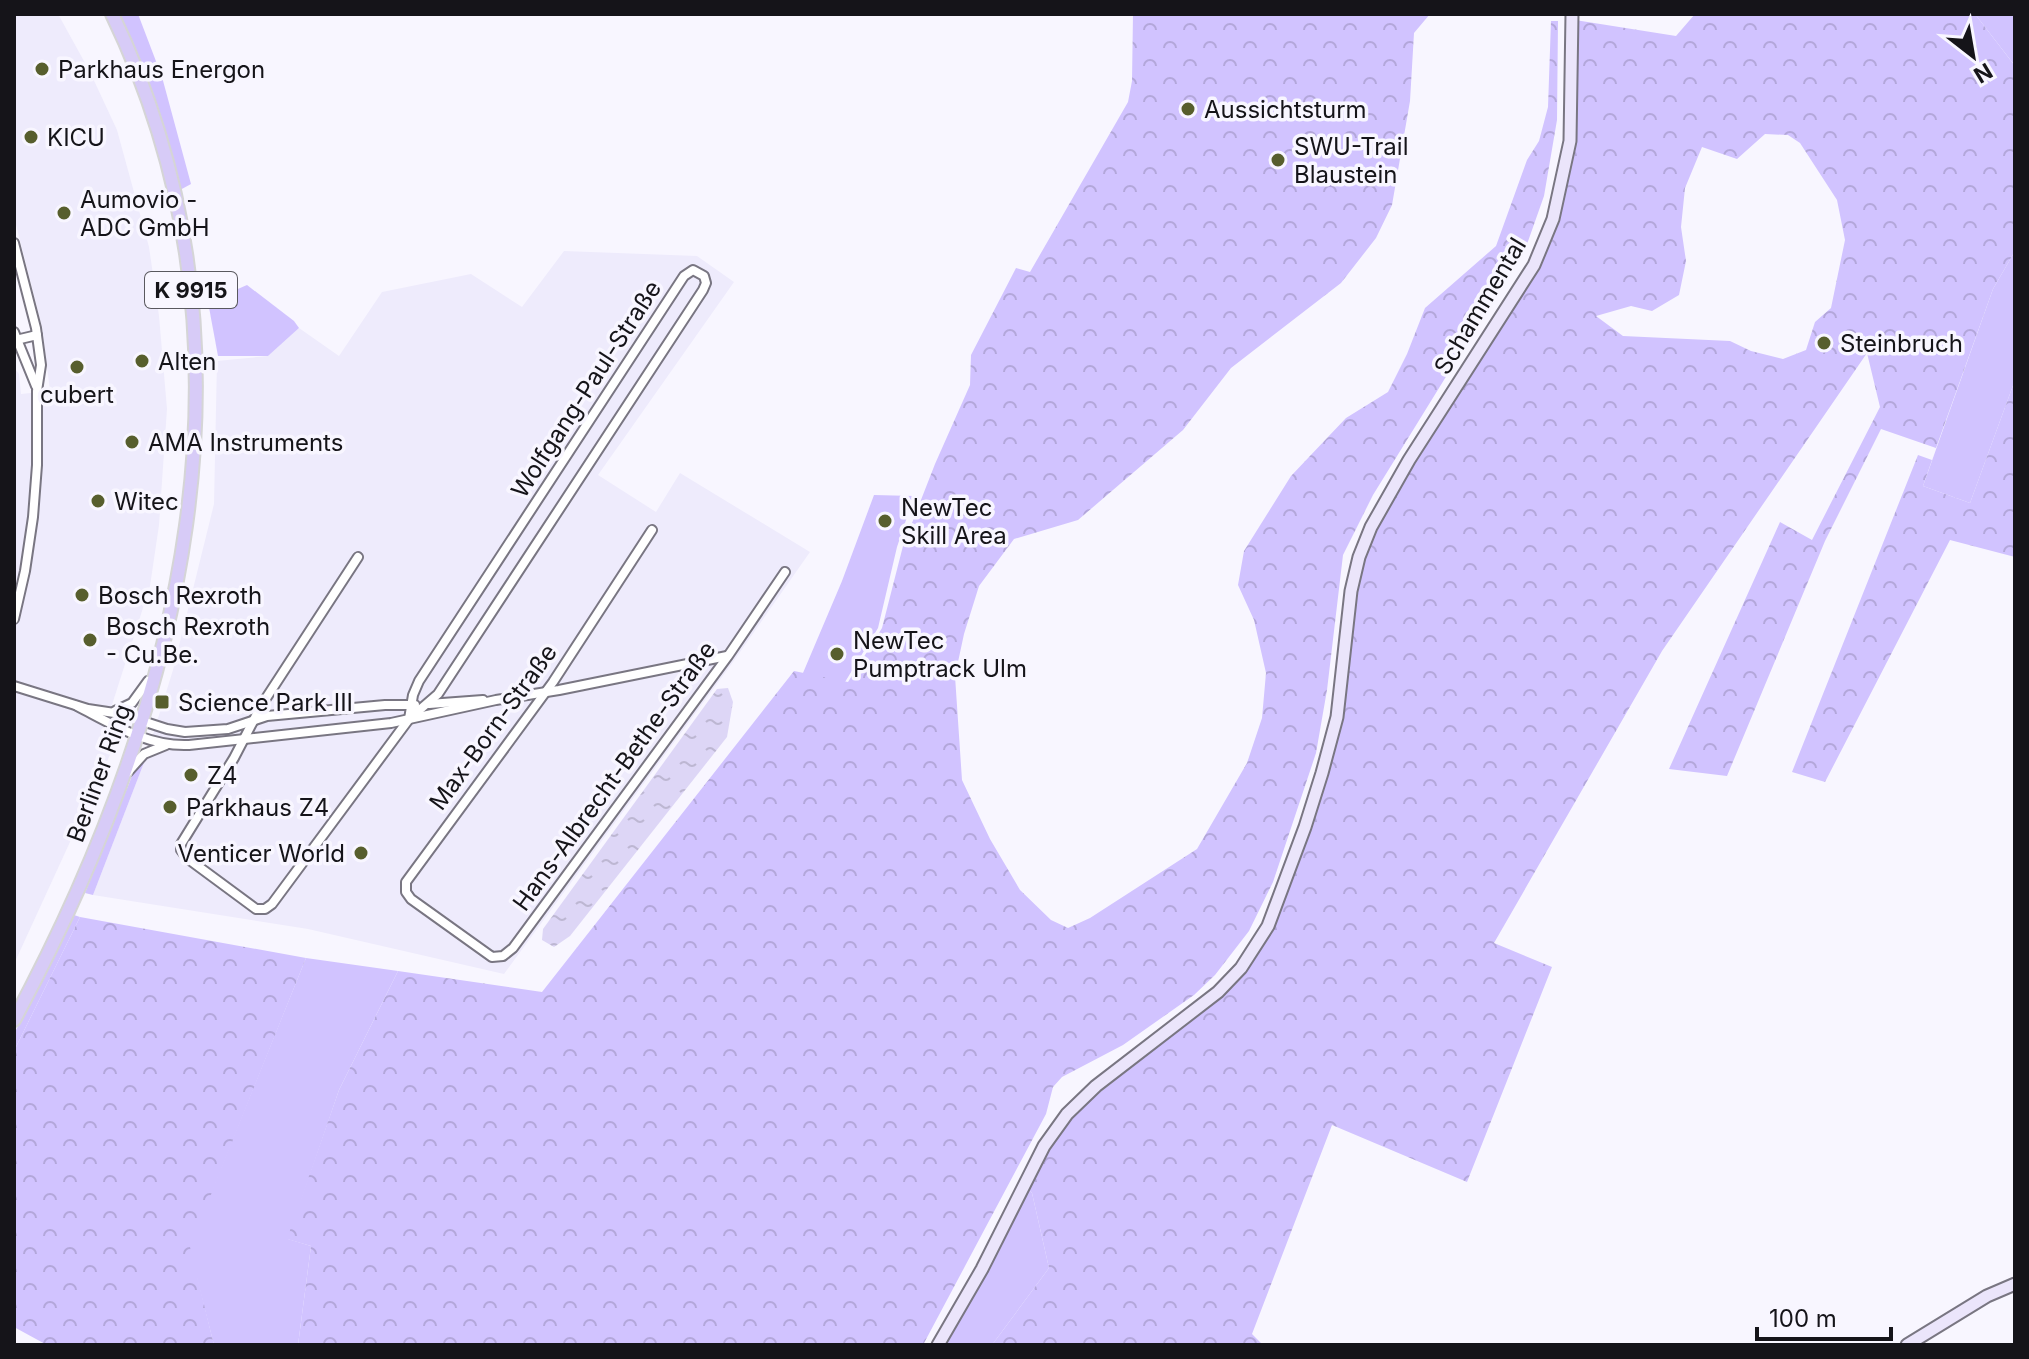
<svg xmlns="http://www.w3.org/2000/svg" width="2029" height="1359" viewBox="0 0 2029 1359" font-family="Inter,sans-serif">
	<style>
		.built { fill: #eeebfc }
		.green { fill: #d1c3ff }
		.forest { fill: url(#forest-crowns); fill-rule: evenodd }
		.water { fill: url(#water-ripples) }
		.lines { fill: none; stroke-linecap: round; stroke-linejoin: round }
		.street-casing { stroke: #797682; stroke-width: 12 }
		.secondary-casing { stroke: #797682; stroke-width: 15 }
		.primary-casing { stroke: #d5d5d6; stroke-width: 16 }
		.street { stroke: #fff; stroke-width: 8 }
		.secondary { stroke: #ebe5fb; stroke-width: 11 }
		.primary { stroke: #d7cbf7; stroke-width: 12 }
		.poi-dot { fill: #575e2d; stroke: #f8f6ff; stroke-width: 3 }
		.labels { text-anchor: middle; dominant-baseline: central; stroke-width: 7; stroke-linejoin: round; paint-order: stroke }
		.shield { fill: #f8f6ff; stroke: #59585e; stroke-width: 2 }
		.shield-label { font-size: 22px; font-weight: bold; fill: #151419 }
		.poi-label { font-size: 24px; fill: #151419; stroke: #f8f6ff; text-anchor: start }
		.street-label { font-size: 24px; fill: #151419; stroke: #f8f6ff }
	</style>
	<defs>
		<pattern id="forest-crowns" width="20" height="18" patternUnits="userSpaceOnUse" patternTransform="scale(2)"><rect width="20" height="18" fill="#d1c3ff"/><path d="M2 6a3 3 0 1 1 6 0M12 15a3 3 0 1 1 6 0" fill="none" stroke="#b3a7da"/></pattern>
		<pattern id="water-ripples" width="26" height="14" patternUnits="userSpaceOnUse" patternTransform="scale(2)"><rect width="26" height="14" fill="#ddd6f6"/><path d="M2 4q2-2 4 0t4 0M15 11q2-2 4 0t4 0" fill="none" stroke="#bdb7d2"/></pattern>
	</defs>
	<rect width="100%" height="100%" fill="#f8f6ff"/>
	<!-- built -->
	<g class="built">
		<path d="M14 14H58L90 72 117 130 149 247 159 316 167 409 159 525 150 586 102 736 114 746 14 964V368L19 374 21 394 50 391 42 327 14 217Z"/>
		<path d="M564 251 697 256 734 282 598 475 656 512 680 473 810 552 733 662 504 974 308 929 93 895 145 760 173 670 214 504 217 361 268 356 299 328 339 356 382 292 471 274 522 307Z"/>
	</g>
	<!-- green -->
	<g class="green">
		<path d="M119 14H138L162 77 191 184 180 190 142 66Z"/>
		<path d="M1975 14H2015V65L2012 62Z"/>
		<path d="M2015 251V380L1970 503 1923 486 1993 289Z"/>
		<path d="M247 285 294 321 299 328 268 356H218L208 302Z"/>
		<path d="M874 495 914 496 897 547 878 628 845 682 800 680 842 581Z"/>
		<path d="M145 760 93 895 85 893 132 776Z"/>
		<path d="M74 915 80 917 14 1051V1034Z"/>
		<path d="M306 958 398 971 339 1090 288 1239 311 1246 298 1345H214L189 1247Z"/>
		<path d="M1028 1189 1032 1193 1049 1268 992 1345H942Z"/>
	</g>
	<!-- forest -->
	<g class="forest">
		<path d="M1133 14H1430L1414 33 1410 101 1392 205 1376 238 1341 283 1231 368 1183 430 1078 520 1014 539 979 586 964 634 955 676 962 780 990 839 1020 890 1051 920 1068 928 1090 918 1197 849 1247 763 1262 718 1266 673 1254 620 1238 585 1244 551 1291 476 1346 418 1388 392 1407 354 1425 308 1496 246 1527 160 1539 141 1548 107 1551 21H1558L1557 120 1544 196 1526 247 1373 495 1343 555 1327 690 1316 753 1273 882 1249 931 1215 975 1194 995 1123 1045 1062 1077 1053 1087 1046 1114 923 1345H298L311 1246 287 1239 339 1090 398 971 542 992 794 671 848 682 882 628 903 546 935 464 970 385 971 355 1016 268 1030 272 1128 102 1132 81Z"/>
		<path d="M1695 14H1975L2015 66V251L1993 289 1936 448 1881 429 1825 541 1727 776 1669 769 1780 522 1812 540 1880 407 1867 353 1662 651 1494 943 1552 967 1467 1182 1332 1125 1252 1334 1263 1345H992L1049 1268 1032 1193 1028 1189 1060 1130 1079 1109 1227 991 1259 951 1278 916 1323 790 1336 743 1362 565 1392 496 1532 277C1552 237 1569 195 1573 149 1578 107 1574 63 1575 20L1676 36ZM1765 134 1788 135 1800 143 1837 200 1845 240 1831 308 1815 322 1806 350 1783 359 1751 351 1730 341 1623 336 1596 316 1631 306 1652 311 1679 295 1686 261 1681 227 1685 188 1702 147 1737 159Z"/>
		<path d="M2015 380V557L1950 540 1825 782 1792 772 1918 455 1932 460 1923 486 1970 503Z"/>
		<path d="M80 917 306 958 190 1247 214 1345H47L14 1327V1051Z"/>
	</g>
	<!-- water -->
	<path class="water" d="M728 688 733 702 727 737 570 936 554 947 542 940 543 929 717 689Z"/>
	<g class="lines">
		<defs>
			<g id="street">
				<path d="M14 243 36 328 41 365 37 391V465L33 517 25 571 14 619"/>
				<path d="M14 332 36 386"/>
				<path d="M16 340 37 335"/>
				<path d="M652 530 553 682 406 882V892L411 899 492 957 503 956 513 948 728 656 785 572"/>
				<path d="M358 557 261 706 234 758 181 844V850L187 858 256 909H265L272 904 409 719 438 694 703 290 706 283 704 276 693 270 684 276 419 681 413 695 409 719"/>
				<path d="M14 686 88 709 121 714 167 729 185 732 228 729 267 716 385 705H415"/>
				<path d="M429 704 483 700"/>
				<path d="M77 706C112 724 148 747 189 745L391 723 496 700 559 690 727 656"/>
				<path d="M115 711 132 703 148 681"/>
				<path d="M127 773 144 754 166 745"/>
			</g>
			<g id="secondary">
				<path d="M938 1345 982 1269 1044 1146 1067 1114 1096 1086 1218 992 1241 968 1268 926 1305 827 1322 773 1337 717 1351 591 1359 557 1371 527 1409 460 1534 265 1553 219 1570 141 1572 14"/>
				<path d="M1907 1345 1987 1296 2015 1284"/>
			</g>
			<path id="primary" d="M14 1020C181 709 273 348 112 14"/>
		</defs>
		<!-- street casing -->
		<use href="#street" class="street-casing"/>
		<!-- secondary casing -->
		<use href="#secondary" class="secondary-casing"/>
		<!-- primary casing -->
		<use href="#primary" class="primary-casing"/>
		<!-- street -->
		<use href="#street" class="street"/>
		<!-- secondary -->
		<use href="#secondary" class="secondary"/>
		<!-- primary -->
		<use href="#primary" class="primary"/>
	</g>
	<!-- markers -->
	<g class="poi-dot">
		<circle cx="42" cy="69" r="8"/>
		<circle cx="1188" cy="109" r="8"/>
		<circle cx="31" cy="137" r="8"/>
		<circle cx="1278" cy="160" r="8"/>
		<circle cx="64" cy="213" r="8"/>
		<circle cx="1824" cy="343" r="8"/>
		<circle cx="142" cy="361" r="8"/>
		<circle cx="77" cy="367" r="8"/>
		<circle cx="132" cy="442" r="8"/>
		<circle cx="98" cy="501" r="8"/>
		<circle cx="885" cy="521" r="8"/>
		<circle cx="82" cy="595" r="8"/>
		<circle cx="90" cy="640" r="8"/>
		<circle cx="837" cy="654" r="8"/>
		<rect x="154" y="694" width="16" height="16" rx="4"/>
		<circle cx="191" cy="775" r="8"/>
		<circle cx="170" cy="807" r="8"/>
		<circle cx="361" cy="853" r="8"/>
	</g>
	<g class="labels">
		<!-- shield labels -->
		<rect class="shield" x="145" y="272" width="92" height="36" rx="6"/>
		<g class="shield-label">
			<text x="191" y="290">K 9915</text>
		</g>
		<!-- poi labels -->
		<g class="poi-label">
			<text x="58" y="69">Parkhaus Energon</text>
			<text x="1204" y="109">Aussichtsturm</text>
			<text x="47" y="137">KICU</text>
			<text x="1294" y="146">SWU-Trail<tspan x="1294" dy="28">Blaustein</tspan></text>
			<text x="80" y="199">Aumovio -<tspan x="80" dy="28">ADC GmbH</tspan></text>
			<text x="1840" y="343">Steinbruch</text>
			<text x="158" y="361">Alten</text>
			<text x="77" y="394" text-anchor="middle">cubert</text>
			<text x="148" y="442">AMA Instruments</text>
			<text x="114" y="501">Witec</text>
			<text x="901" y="507">NewTec<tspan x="901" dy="28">Skill Area</tspan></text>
			<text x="98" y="595">Bosch Rexroth</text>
			<text x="106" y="626">Bosch Rexroth<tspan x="106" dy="28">- Cu.Be.</tspan></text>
			<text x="853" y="640">NewTec<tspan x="853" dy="28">Pumptrack Ulm</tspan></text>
			<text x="178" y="702">Science Park III</text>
			<text x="207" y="775">Z4</text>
			<text x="186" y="807">Parkhaus Z4</text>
			<text x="345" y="853" text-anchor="end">Venticer World</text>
		</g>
		<!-- street labels -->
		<g class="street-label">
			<text transform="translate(1480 306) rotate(-59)">Schammental</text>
			<text transform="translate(586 389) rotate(-57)">Wolfgang-Paul-Straße</text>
			<text transform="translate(493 727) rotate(-54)">Max-Born-Straße</text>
			<text transform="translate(99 773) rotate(-70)">Berliner Ring</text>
			<text transform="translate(614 776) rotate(-54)">Hans-Albrecht-Bethe-Straße</text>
		</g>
	</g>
	<!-- border -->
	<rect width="2029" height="1359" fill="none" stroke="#151419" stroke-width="32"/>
	<!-- north arrow -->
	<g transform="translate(1973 56) rotate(149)" stroke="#f8f6ff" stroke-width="6" paint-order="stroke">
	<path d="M0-6L14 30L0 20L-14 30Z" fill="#151419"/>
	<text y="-12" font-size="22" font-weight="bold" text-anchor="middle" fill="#151419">N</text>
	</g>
	<!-- scale -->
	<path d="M1757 1327v12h134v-12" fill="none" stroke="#151419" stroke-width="4"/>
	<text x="1769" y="1327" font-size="24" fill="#151419" stroke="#f8f6ff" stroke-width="6" paint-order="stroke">100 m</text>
</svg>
